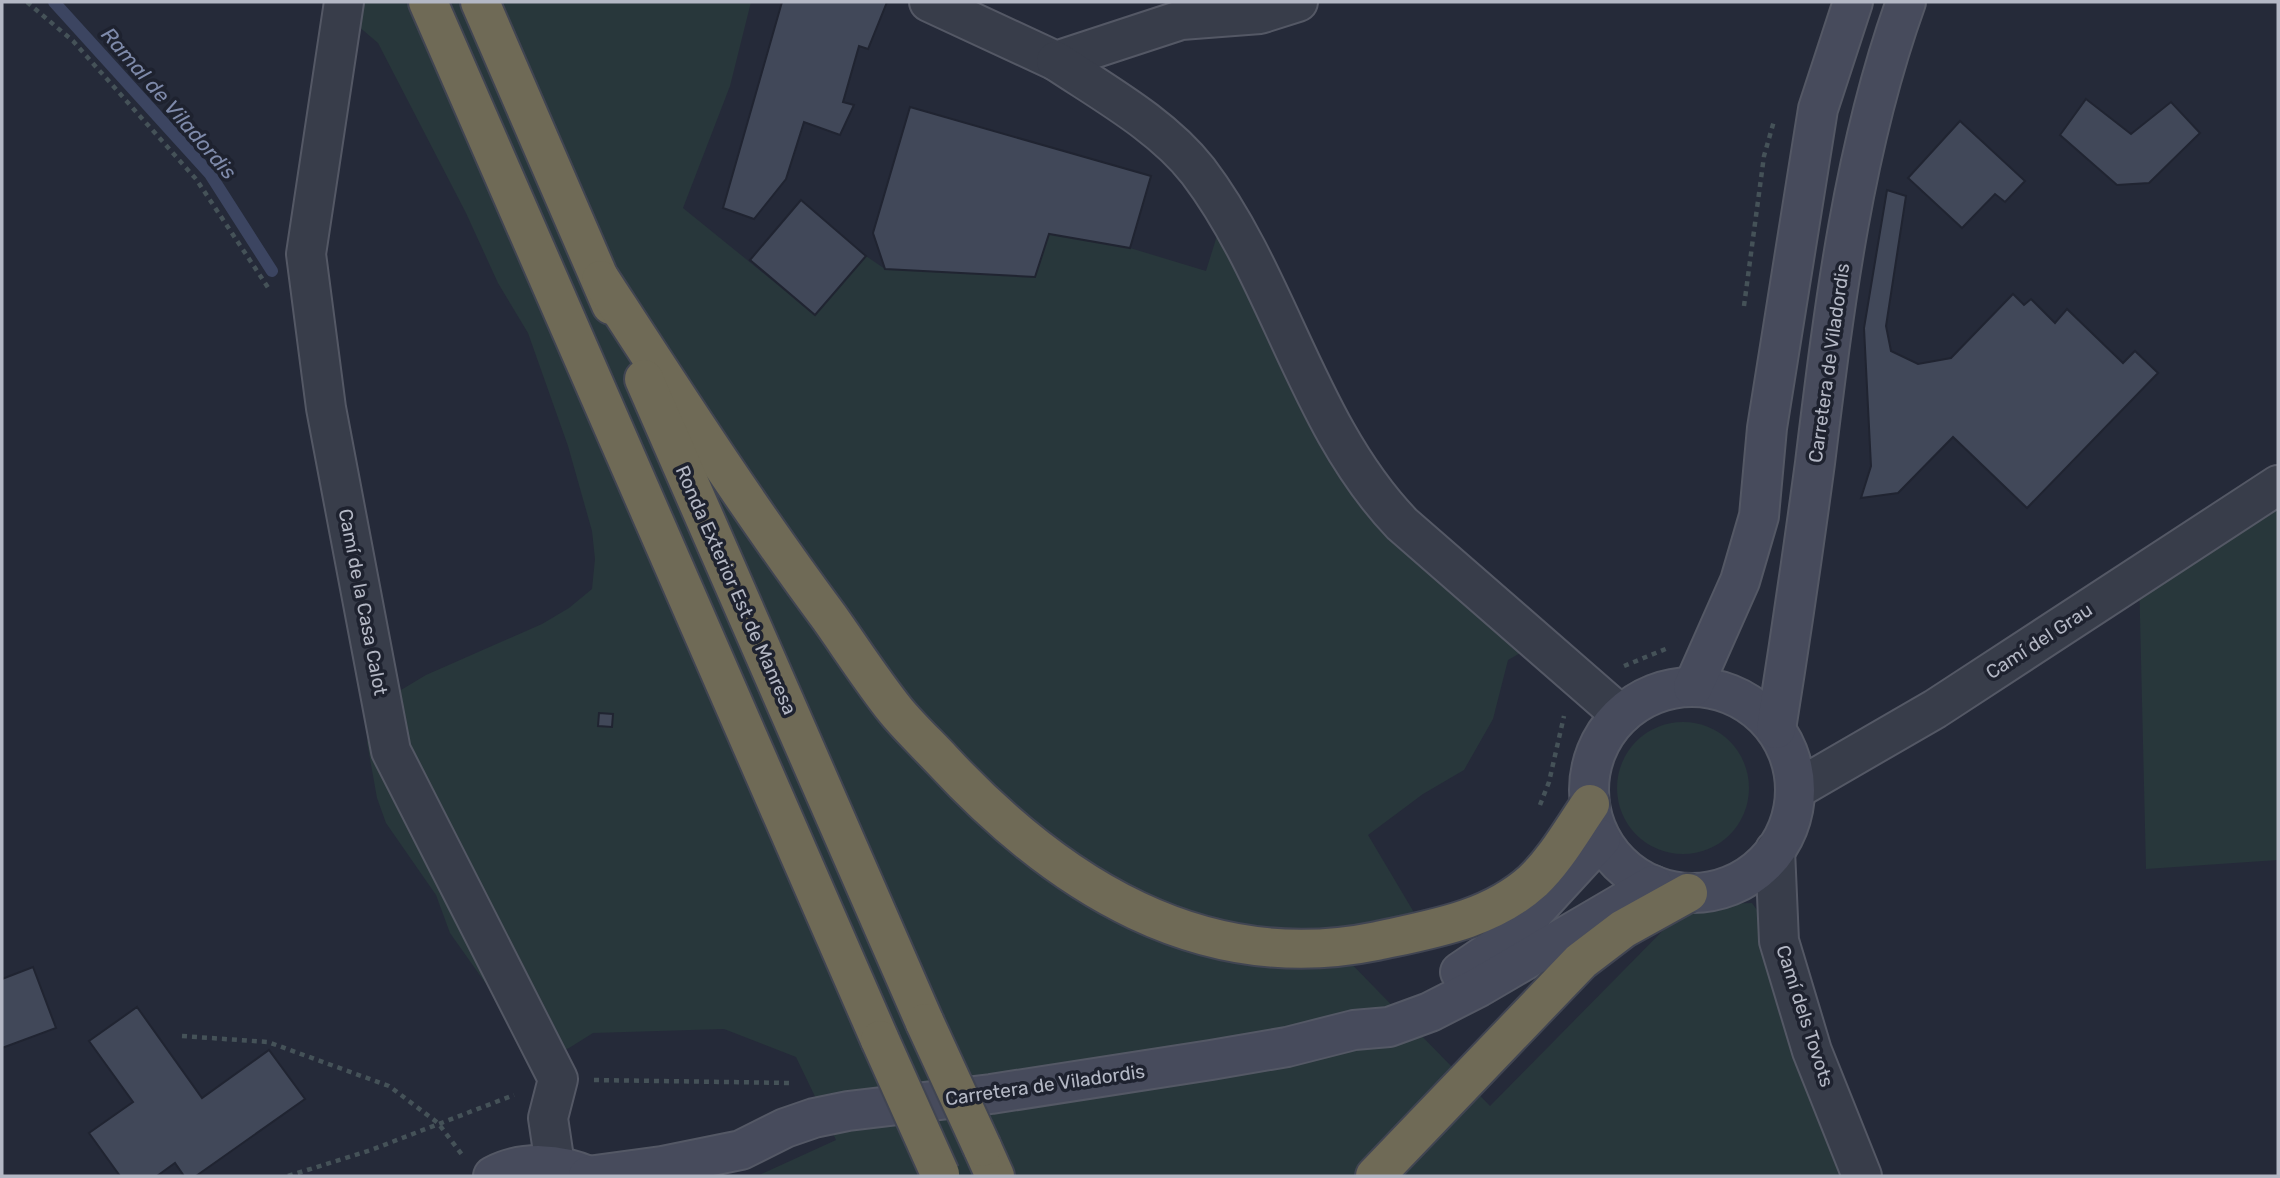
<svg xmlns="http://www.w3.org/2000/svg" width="2280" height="1178" viewBox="0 0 2280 1178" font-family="Rubik,sans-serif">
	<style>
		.green { fill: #28373b }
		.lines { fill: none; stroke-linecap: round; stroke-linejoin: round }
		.stream { stroke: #3c4561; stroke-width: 12 }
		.building { fill: #414859; stroke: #202431; stroke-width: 2 }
		.street-casing { stroke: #545865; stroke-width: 42 }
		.secondary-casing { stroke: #545865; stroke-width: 42 }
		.highway-casing { stroke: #414552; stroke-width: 42 }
		.path { stroke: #455258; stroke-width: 4.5; stroke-dasharray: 5 5; stroke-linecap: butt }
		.street { stroke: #383d4a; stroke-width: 38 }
		.secondary { stroke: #474b5c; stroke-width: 38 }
		.highway { stroke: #6f6a56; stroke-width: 38 }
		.highway-bridge-casing { stroke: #414552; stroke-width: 42; stroke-linecap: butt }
		.highway-bridge { stroke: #6f6a56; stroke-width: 38 }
		.labels { text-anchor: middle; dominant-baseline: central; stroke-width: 7; stroke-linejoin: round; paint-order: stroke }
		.street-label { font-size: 19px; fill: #b4b8c5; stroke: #1e222f }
		.water-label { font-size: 21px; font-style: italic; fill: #7e8aaa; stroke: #1e222f }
	</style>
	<rect width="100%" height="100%" fill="#252a39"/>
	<!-- green -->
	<g class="green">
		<path d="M330 2H751L730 86 683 208 815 315 866 256 885 269 1035 277 1049 234 1130 248 1206 271 1225 210 1357 467 1538 643 1508 660 1493 719 1464 770 1423 794 1368 835 1425 931 1338 950 1490 1106 1688 905 1752 903 1779 941 1862 1176H757L836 1140 796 1057 724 1029 593 1033 569 1048 530 1064 496 998 450 933 436 895 386 823 377 798 367 742 379 709 401 690 426 675 542 624 569 608 592 589 595 559 592 531 568 446 528 333 498 283 466 213 378 43Z"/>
		<path d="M2278 487V860L2146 869 2139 575Z"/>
		<circle cx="1683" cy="788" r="66"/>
	</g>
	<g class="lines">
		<!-- stream -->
		<path class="stream" d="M54 2 210 174 272 271"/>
	</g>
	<!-- building -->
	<g class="building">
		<path d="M782 2H887L868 49 859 46 843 102 854 105 840 135 804 122 786 179 754 219 723 208Z"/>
		<path d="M2086 99 2131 134 2171 102 2200 133 2149 183 2117 185 2060 135Z"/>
		<path d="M910 107 1151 176 1130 248 1049 234 1035 277 885 269 873 233Z"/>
		<path d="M1960 121 2025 181 2005 202 1995 194 1962 228 1908 178Z"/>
		<path d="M1887 190 1906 196 1886 326 1891 351 1918 364 1951 358 2013 294 2024 305 2031 299 2055 323 2067 309 2123 363 2135 351 2158 373 2027 508 1953 437 1898 493 1861 498 1871 466 1864 328Z"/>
		<path d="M801 200 866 256 815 315 750 260Z"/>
		<path d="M599 713 613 714 612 727 598 726Z"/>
		<path d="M33 967 56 1028 2 1048V979Z"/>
		<path d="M137 1007 202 1098 269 1050 305 1099 196 1176H184L175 1163 157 1176H120L89 1133 133 1102 89 1041Z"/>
	</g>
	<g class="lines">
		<defs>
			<g id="street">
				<path d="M344 2 306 254 326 408 391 751 558 1079 548 1118 555 1165"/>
				<path d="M929 2 1056 61 1181 20 1260 14 1298 2"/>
				<path d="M1056 61C1104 93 1162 125 1198 171 1280 279 1307 425 1402 524L1621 715"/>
				<path d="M1795 790 1935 709 2278 485"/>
				<path d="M1775 850 1779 941 1812 1051 1862 1176"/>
			</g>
			<g id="secondary">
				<circle cx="1692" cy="790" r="103"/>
				<path d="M1693 687 1740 581 1759 516 1767 428 1818 109 1853 2"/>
				<path d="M1776 729C1790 641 1803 552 1815 463 1834 308 1853 149 1906 2"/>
				<path d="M1460 972 1510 938 1601 839"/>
				<path d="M493 1176C523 1160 559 1163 589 1176"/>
				<path d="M588 1176 662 1166 741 1150 785 1128 814 1118 848 1111 991 1094 1211 1060 1287 1047 1354 1030 1389 1027 1430 1012 1479 987 1653 885"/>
			</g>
			<g id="highway">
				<path d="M428 2 880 1040"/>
				<path d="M480 2 611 305"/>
				<path d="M601 280C675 394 748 508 829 617 851 648 872 681 896 711 910 728 927 744 942 760 1057 884 1201 977 1377 941 1432 929 1490 920 1533 881 1556 859 1572 830 1590 804"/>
				<path d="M644 379 925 1023"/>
				<path d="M982 1147 995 1176"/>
				<path d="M1375 1176 1581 961 1623 929 1688 893"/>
			</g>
		</defs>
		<!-- street casing -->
		<use href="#street" class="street-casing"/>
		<!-- secondary casing -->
		<use href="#secondary" class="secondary-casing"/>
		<!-- highway casing -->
		<use href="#highway" class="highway-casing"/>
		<!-- path -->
		<g class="path">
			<path d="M27 2 73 41 196 179 269 289"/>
			<path d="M1744 306 1764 156 1774 121"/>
			<path d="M1624 666 1668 648"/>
			<path d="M1540 805 1549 782 1564 716"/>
			<path d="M182 1036 268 1042 389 1086 438 1123 463 1156"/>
			<path d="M594 1080 792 1083"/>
			<path d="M288 1176 371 1150 514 1095"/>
		</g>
		<!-- street -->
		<use href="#street" class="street"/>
		<!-- secondary -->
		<use href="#secondary" class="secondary"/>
		<!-- highway -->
		<use href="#highway" class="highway"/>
		<defs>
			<g id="highway-bridge">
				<path d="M925 1023 982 1147"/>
				<path d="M880 1040 940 1174"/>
			</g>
		</defs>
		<!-- highway-bridge casing -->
		<use href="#highway-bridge" class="highway-bridge-casing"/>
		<!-- highway-bridge -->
		<use href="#highway-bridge" class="highway-bridge"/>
	</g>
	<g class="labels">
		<!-- street labels -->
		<g class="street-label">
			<text transform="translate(1829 363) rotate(-82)">Carretera de Viladordis</text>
			<text transform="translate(736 590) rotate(66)">Ronda Exterior Est de Manresa</text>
			<text transform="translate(363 602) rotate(79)">Camí de la Casa Calot</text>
			<text transform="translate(2039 641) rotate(-33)">Camí del Grau</text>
			<text transform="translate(1805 1016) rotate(72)">Camí dels Tovots</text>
			<text transform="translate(1045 1085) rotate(-8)">Carretera de Viladordis</text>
		</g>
		<!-- water labels -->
		<g class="water-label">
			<text transform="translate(169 103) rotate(49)">Ramal de Viladordis</text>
		</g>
	</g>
	<!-- border -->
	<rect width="2280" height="1178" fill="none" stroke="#b4b8c5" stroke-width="7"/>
</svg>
